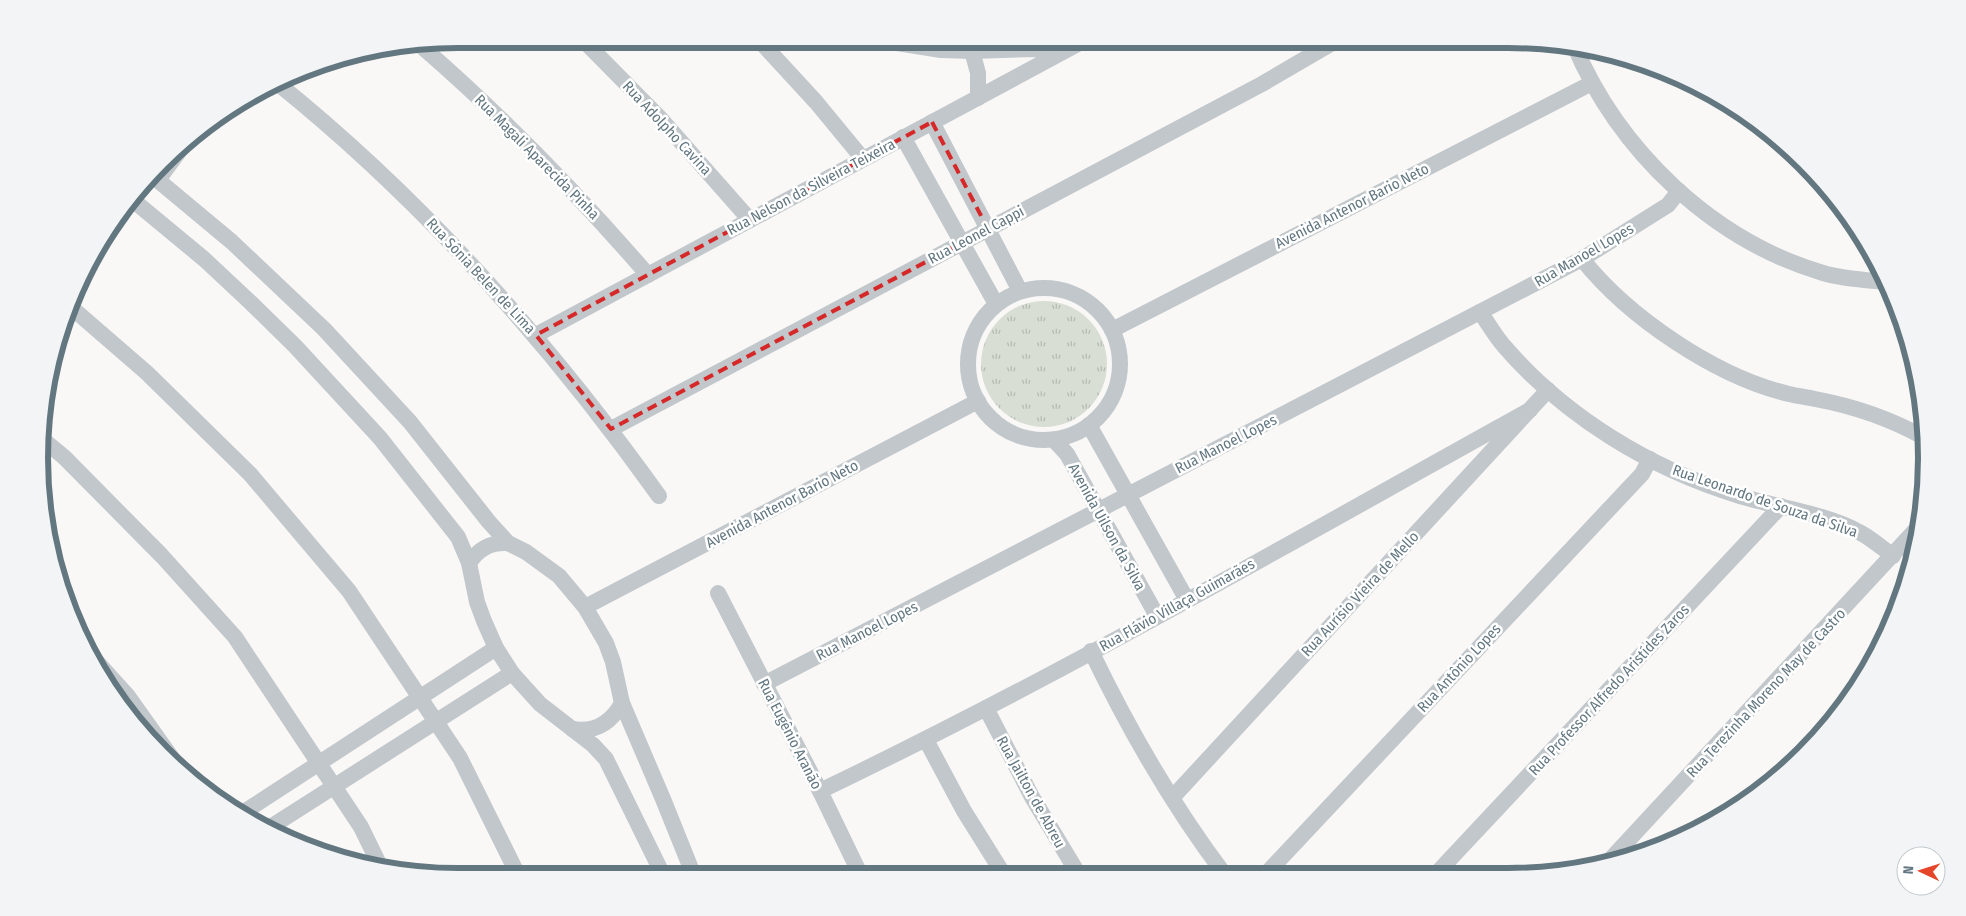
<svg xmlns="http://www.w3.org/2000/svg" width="1966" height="916" viewBox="0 0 1966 916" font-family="'Fira Sans Condensed',sans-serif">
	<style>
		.grass { fill: url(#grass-tufts) }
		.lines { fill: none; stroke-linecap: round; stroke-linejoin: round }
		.minor { stroke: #c1c7ca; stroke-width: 16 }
		.marked { fill: none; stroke: #d62828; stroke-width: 4; stroke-dasharray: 10 6; stroke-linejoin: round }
		.labels { text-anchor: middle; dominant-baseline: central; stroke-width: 5; stroke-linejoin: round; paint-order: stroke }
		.street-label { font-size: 15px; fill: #637781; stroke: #fff }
		.rim { fill: none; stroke: #637781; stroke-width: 6 }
	</style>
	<defs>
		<pattern id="grass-tufts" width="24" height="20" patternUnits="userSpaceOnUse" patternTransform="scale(1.25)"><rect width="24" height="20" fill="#d9ded5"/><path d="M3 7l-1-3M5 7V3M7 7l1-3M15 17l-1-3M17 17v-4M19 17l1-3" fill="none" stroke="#b4b9b2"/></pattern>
	</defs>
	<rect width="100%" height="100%" fill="#f9f8f6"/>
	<!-- grass -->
	<circle class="grass" cx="1044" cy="364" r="63"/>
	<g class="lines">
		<!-- minor -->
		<g class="minor">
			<path d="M582 39 660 118 750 220"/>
			<path d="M758 39 816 102 863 159"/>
			<path d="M872 39 941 50 972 51 1034 49 1058 54"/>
			<path d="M420 45C502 116 577 193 648 275"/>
			<path d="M1574 45C1619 151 1712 240 1823 273 1843 279 1866 280 1887 282"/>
			<path d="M972 51 978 73V98"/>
			<path d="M276 82C424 201 549 342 659 496"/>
			<path d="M932 122 1020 291"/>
			<path d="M903 137 996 304"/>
			<path d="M154 177 232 242 324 329 410 422 489 522 508 543 526 552 559 576 585 607 606 643 613 662 622 703 663 799 694 876"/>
			<path d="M158 180 189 138"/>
			<path d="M134 201 204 259 250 302 295 346 380 438 458 537 469 563 477 602 484 621 496 648 512 673 540 704 593 745 606 759 664 877"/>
			<path d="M92 257 122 215"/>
			<path d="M1582 259C1628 317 1716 377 1789 394 1797 396 1806 397 1815 399 1853 406 1891 419 1925 438"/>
			<circle cx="1044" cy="364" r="76"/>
			<path d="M72 308 147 373 250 474 349 591 460 758 519 877"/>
			<path d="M1480 312C1488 323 1495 336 1504 346 1565 417 1651 469 1740 496 1776 507 1827 514 1859 532 1871 538 1882 548 1893 556"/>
			<path d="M1112 330 1592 83"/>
			<path d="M536 335 1087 39"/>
			<path d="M1089 425 1187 600"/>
			<path d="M611 429 1262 84 1339 39"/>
			<path d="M41 438 64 457 162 556 235 637 361 827 382 870"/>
			<path d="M1054 440 1067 454 1157 616"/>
			<path d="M469 563C479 548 491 542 508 543"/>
			<path d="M718 593 820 791 861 876"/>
			<path d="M585 607 978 401"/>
			<path d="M1091 651C1129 730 1172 805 1225 875"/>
			<path d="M89 653 127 695 184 775"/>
			<path d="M764 684 1582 259 1668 205 1679 191"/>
			<path d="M986 708 1032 797 1079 875"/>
			<path d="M572 729C595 733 611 723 622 703"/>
			<path d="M926 740 964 811 1004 875"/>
			<path d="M820 791C1062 675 1295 540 1530 410"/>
			<path d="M1172 798 1548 390"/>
			<path d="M244 812 496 648"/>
			<path d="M269 828 512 673"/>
			<path d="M1609 861 1921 524"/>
			<path d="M1436 874 1781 506"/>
			<path d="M1265 875 1642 474 1650 459"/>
		</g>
	</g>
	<!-- marked area -->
	<path class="marked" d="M932 122 988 229 611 429 536 335Z"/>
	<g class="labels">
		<!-- street labels -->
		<g class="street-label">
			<text transform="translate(667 128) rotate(47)">Rua Adolpho Cavina</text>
			<text transform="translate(537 157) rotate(45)">Rua Magali Aparecida Pinha</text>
			<text transform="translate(811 187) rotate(-28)">Rua Nelson da Silveira Teixeira</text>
			<text transform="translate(1352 206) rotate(-27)">Avenida Antenor Bario Neto</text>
			<text transform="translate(976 235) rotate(-28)">Rua Leonel Cappi</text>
			<text transform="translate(1584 255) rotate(-30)">Rua Manoel Lopes</text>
			<text transform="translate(481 276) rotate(47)">Rua Sônia Belen de Lima</text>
			<text transform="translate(1226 444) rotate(-27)">Rua Manoel Lopes</text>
			<text transform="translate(1765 501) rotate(19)">Rua Leonardo de Souza da Silva</text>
			<text transform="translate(782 504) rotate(-28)">Avenida Antenor Bario Neto</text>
			<text transform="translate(1107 527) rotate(61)">Avenida Uilson da Silva</text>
			<text transform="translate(1360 594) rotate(-47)">Rua Aurísio Vieira de Mello</text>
			<text transform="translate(1177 605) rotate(-29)">Rua Flávio Villaça Guimarães</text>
			<text transform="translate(867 631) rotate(-27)">Rua Manoel Lopes</text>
			<text transform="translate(1459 668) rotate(-47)">Rua Antônio Lopes</text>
			<text transform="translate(1609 690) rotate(-47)">Rua Professor Alfredo Aristídes Zaros</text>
			<text transform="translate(1766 693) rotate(-47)">Rua Terezinha Moreno May de Castro</text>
			<text transform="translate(790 734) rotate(63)">Rua Eugênio Aranão</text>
			<text transform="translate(1031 792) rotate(61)">Rua Jailton de Abreu</text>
		</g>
	</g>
	<!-- crop -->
	<path d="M0 0H1966V916H0ZM458 48H1508A410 410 0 0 1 1918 458V458A410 410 0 0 1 1508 868H458A410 410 0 0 1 48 458V458A410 410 0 0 1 458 48Z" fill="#f3f4f5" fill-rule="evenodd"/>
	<path class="rim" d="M458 48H1508A410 410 0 0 1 1918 458V458A410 410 0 0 1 1508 868H458A410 410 0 0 1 48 458V458A410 410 0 0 1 458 48Z"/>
	<!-- north arrow -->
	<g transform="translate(1921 871) rotate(274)"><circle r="24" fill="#ffffff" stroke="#c1c9cd"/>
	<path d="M0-4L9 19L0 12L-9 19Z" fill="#e54629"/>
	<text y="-8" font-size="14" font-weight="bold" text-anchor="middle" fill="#637781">N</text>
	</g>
</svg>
